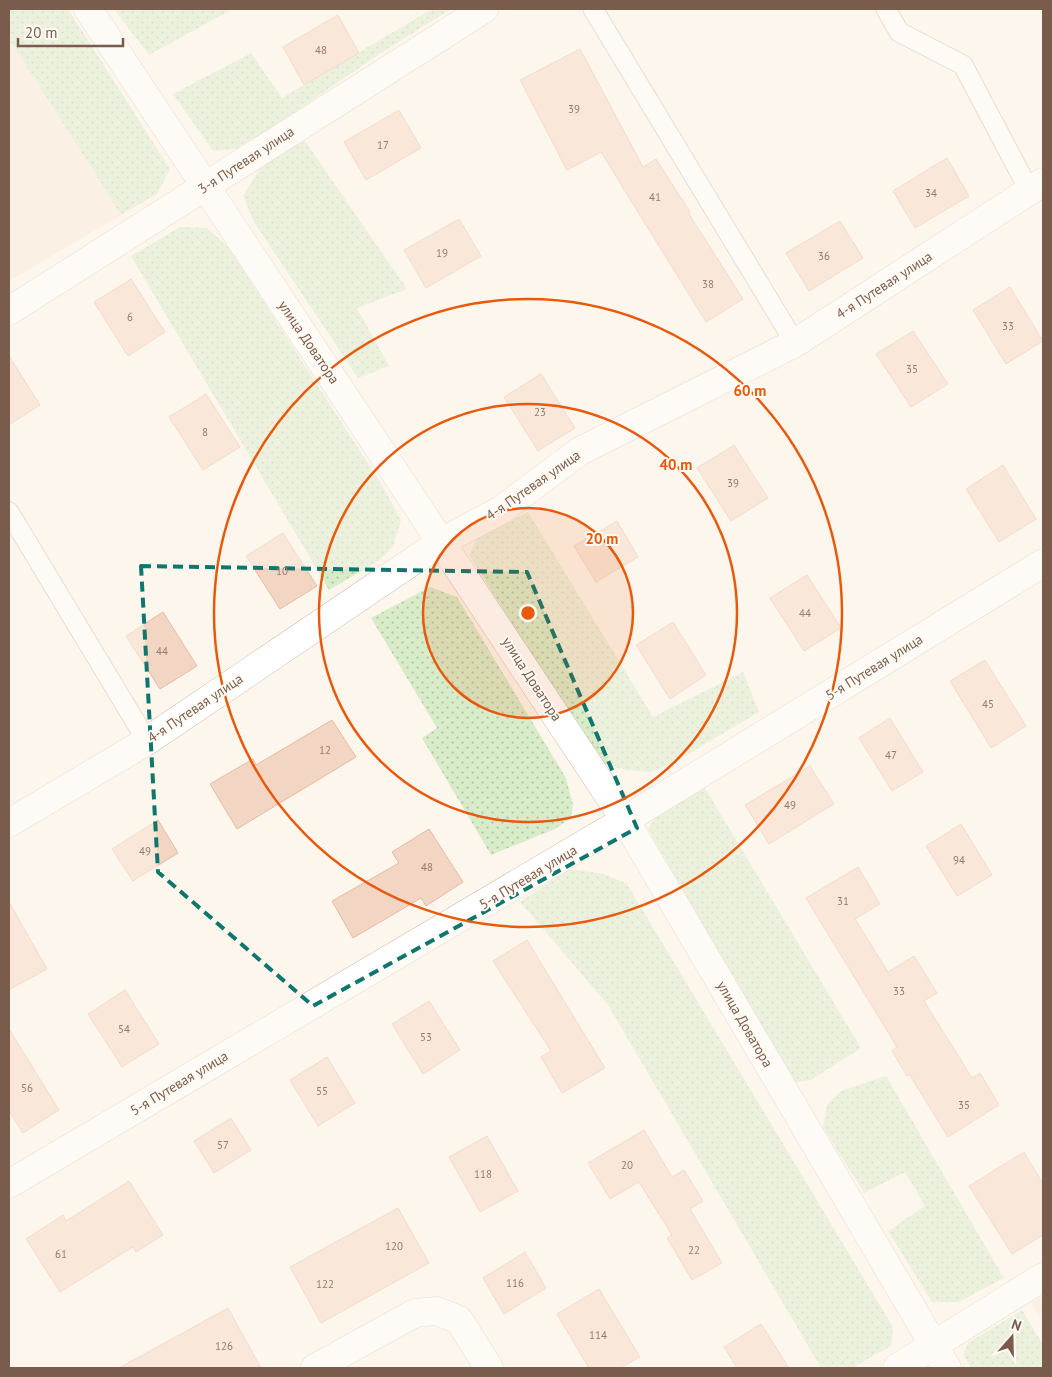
<svg xmlns="http://www.w3.org/2000/svg" width="1052" height="1377" viewBox="0 0 1052 1377" font-family="'PT Sans',sans-serif">
	<style>
		.residential { fill: #f5e8da }
		.grass { fill: url(#grass-dots) }
		.building { fill: #f3d5c3; stroke: #e6bba3 }
		.lines { fill: none; stroke-linecap: round; stroke-linejoin: round }
		.lane-casing { stroke: #d1beb0; stroke-width: 21 }
		.street-casing { stroke: #d1beb0; stroke-width: 29 }
		.lane { stroke: #fff; stroke-width: 19 }
		.street { stroke: #fff; stroke-width: 28 }
		.marked { fill: none; stroke: #0f766e; stroke-width: 4; stroke-dasharray: 10 6; stroke-linejoin: round }
		.ring { fill: none; stroke: #e8590c; stroke-width: 2.5 }
		.labels { text-anchor: middle; dominant-baseline: central; stroke-width: 4; stroke-linejoin: round; paint-order: stroke }
		.number-label { font-size: 11px; fill: #987a6a }
		.street-label { font-size: 14px; fill: #7a5c4d; stroke: #fffaf3 }
		.centre { fill: #e8590c; stroke: #fffaf3; stroke-width: 2.5 }
		.ring-label { font-size: 15px; text-anchor: middle; font-weight: bold; fill: #e8590c; stroke: #fffaf3; stroke-width: 4; stroke-linejoin: round; paint-order: stroke }
	</style>
	<defs>
		<pattern id="grass-dots" width="8" height="8" patternUnits="userSpaceOnUse" patternTransform="scale(1.25)"><rect width="8" height="8" fill="#d8ecc9"/><path d="M2 2h.1M6 6h.1" fill="none" stroke="#b4c2a5" stroke-width="1.8" stroke-linecap="round"/></pattern>
	</defs>
	<rect width="100%" height="100%" fill="#fdf6ec"/>
	<!-- residential -->
	<g class="residential">
		<path d="M9 43H12L121 215 9 281Z"/>
		<path d="M1043 1296V1323L1031 1303Z"/>
	</g>
	<!-- grass -->
	<g class="grass">
		<path d="M9 9H68L170 169 157 194 121 215 12 43H9Z"/>
		<path d="M114 9H227L229 11 149 55Z"/>
		<path d="M432 9H451L381 53 261 135 235 149 213 151 173 94 251 53 282 98Z"/>
		<path d="M305 141 407 289 357 308 389 366 358 378 254 222 243 196 263 164Z"/>
		<path d="M180 227 207 228 229 248 382 485 401 520 393 546 380 560 329 590 131 256Z"/>
		<path d="M528 512 653 717 743 672 759 712 675 762 651 772 625 770 599 762 469 555 477 539Z"/>
		<path d="M430 587 457 597 566 778 573 805 571 818 555 829 491 855 422 738 437 728 371 618Z"/>
		<path d="M705 788 861 1048 811 1080 793 1083 648 829 658 813Z"/>
		<path d="M569 869 605 874 627 884 893 1327 891 1346 852 1368H821L608 1005 520 902Z"/>
		<path d="M886 1076 1004 1278 959 1302H932L888 1231 925 1206 905 1172 864 1193 823 1127 827 1105 841 1091Z"/>
		<path d="M1022 1310 1043 1345V1368H971L963 1355 968 1343Z"/>
	</g>
	<!-- building -->
	<g class="building">
		<path d="M338 15 359 53 304 85 283 47Z"/>
		<path d="M580 49 643 167 656 159 690 212 689 214 743 299 706 322 601 152 567 170 520 80Z"/>
		<path d="M399 110 421 148 366 180 344 142Z"/>
		<path d="M947 158 969 196 915 228 893 191Z"/>
		<path d="M459 219 481 256 426 288 404 250Z"/>
		<path d="M840 221 863 258 809 291 786 253Z"/>
		<path d="M131 279 165 332 128 356 94 302Z"/>
		<path d="M1010 287 1043 341 1006 364 973 310Z"/>
		<path d="M913 331 948 384 911 407 876 354Z"/>
		<path d="M9 356 40 405 9 425Z"/>
		<path d="M541 374 575 428 538 451 504 397Z"/>
		<path d="M206 394 240 447 203 470 169 417Z"/>
		<path d="M734 445 768 498 731 521 697 468Z"/>
		<path d="M1003 465 1036 519 999 542 966 489Z"/>
		<path d="M617 521 638 557 596 582 574 546Z"/>
		<path d="M283 533 317 586 280 609 246 556Z"/>
		<path d="M807 575 841 628 804 651 770 598Z"/>
		<path d="M163 612 197 666 160 689 126 636Z"/>
		<path d="M673 622 706 675 670 699 636 645Z"/>
		<path d="M985 660 1026 726 991 748 950 681Z"/>
		<path d="M890 718 923 772 892 791 859 738Z"/>
		<path d="M332 720 356 757 237 829 210 784 253 759 256 765Z"/>
		<path d="M810 766 834 804 769 844 745 805Z"/>
		<path d="M158 820 178 853 133 881 112 849Z"/>
		<path d="M961 824 992 875 957 896 926 846Z"/>
		<path d="M429 829 463 882 426 906 421 898 353 938 332 901 399 863 392 852Z"/>
		<path d="M858 867 880 904 855 919 888 972 914 956 937 993 924 1001 972 1078 980 1073 999 1105 948 1137 909 1074 907 1076 892 1051 897 1047 806 898Z"/>
		<path d="M9 902 47 969 9 990Z"/>
		<path d="M527 940 605 1068 562 1093 541 1057 551 1051 493 961Z"/>
		<path d="M125 990 159 1044 122 1067 88 1014Z"/>
		<path d="M429 1001 460 1050 423 1074 392 1024Z"/>
		<path d="M9 1029 59 1110 23 1133 9 1111Z"/>
		<path d="M327 1057 355 1103 318 1126 290 1080Z"/>
		<path d="M231 1118 251 1150 214 1173 194 1141Z"/>
		<path d="M644 1130 672 1177 684 1170 703 1201 690 1209 722 1263 692 1280 667 1238 672 1235 639 1182 610 1199 588 1163Z"/>
		<path d="M487 1136 518 1191 480 1212 449 1157Z"/>
		<path d="M1024 1152 1043 1184V1235L1012 1254 969 1186Z"/>
		<path d="M129 1181 163 1235 136 1252 133 1247 60 1292 26 1239 63 1215 66 1221Z"/>
		<path d="M398 1208 429 1263 321 1323 290 1267Z"/>
		<path d="M525 1252 546 1288 504 1314 483 1278Z"/>
		<path d="M599 1289 640 1357 620 1368H589L557 1314Z"/>
		<path d="M228 1308 261 1368H119Z"/>
		<path d="M761 1324 789 1368H737L724 1347Z"/>
	</g>
	<g class="lines">
		<defs>
			<g id="lane">
				<path d="M593 9 795 343"/>
				<path d="M886 9 899 32 963 65 1029 190"/>
				<path d="M9 512 147 741"/>
			</g>
			<g id="street">
				<path d="M88 9 625 820 947 1368"/>
				<path d="M9 311 484 9"/>
				<path d="M9 823 147 741 441 542 501 510 580 451 795 343 1043 182"/>
				<path d="M9 1184 625 820 1043 563"/>
				<path d="M315 1368 415 1313 437 1311 459 1320 489 1368"/>
				<path d="M897 1368 1043 1277"/>
			</g>
		</defs>
		<!-- lane casing -->
		<use href="#lane" class="lane-casing"/>
		<!-- street casing -->
		<use href="#street" class="street-casing"/>
		<!-- lane -->
		<use href="#lane" class="lane"/>
		<!-- street -->
		<use href="#street" class="street"/>
	</g>
	<!-- marked area -->
	<path d="M0 0H1052V1377H0ZM141 566 527 572 637 828 313 1006 158 872Z" fill="#fdf6ec" fill-opacity=".55" fill-rule="evenodd"/>
	<path class="marked" d="M141 566 527 572 637 828 313 1006 158 872Z"/>
	<!-- distance rings -->
	<circle cx="528" cy="613" r="105" fill="#e8590c" fill-opacity=".12"/>
	<g class="ring">
		<circle cx="528" cy="613" r="105"/>
		<circle cx="528" cy="613" r="209"/>
		<circle cx="528" cy="613" r="314"/>
	</g>
	<g class="labels">
		<!-- number labels -->
		<g class="number-label">
			<text x="321" y="50">48</text>
			<text x="574" y="109">39</text>
			<text x="383" y="145">17</text>
			<text x="931" y="193">34</text>
			<text x="655" y="197">41</text>
			<text x="442" y="253">19</text>
			<text x="824" y="256">36</text>
			<text x="708" y="284">38</text>
			<text x="130" y="317">6</text>
			<text x="1008" y="326">33</text>
			<text x="912" y="369">35</text>
			<text x="540" y="412">23</text>
			<text x="205" y="432">8</text>
			<text x="733" y="483">39</text>
			<text x="282" y="571">10</text>
			<text x="805" y="613">44</text>
			<text x="162" y="651">44</text>
			<text x="988" y="704">45</text>
			<text x="325" y="750">12</text>
			<text x="891" y="755">47</text>
			<text x="790" y="805">49</text>
			<text x="145" y="851">49</text>
			<text x="959" y="860">94</text>
			<text x="427" y="867">48</text>
			<text x="843" y="901">31</text>
			<text x="899" y="991">33</text>
			<text x="124" y="1029">54</text>
			<text x="426" y="1037">53</text>
			<text x="27" y="1088">56</text>
			<text x="322" y="1091">55</text>
			<text x="964" y="1105">35</text>
			<text x="223" y="1145">57</text>
			<text x="627" y="1165">20</text>
			<text x="483" y="1174">118</text>
			<text x="394" y="1246">120</text>
			<text x="694" y="1250">22</text>
			<text x="61" y="1254">61</text>
			<text x="515" y="1283">116</text>
			<text x="325" y="1284">122</text>
			<text x="598" y="1335">114</text>
			<text x="224" y="1346">126</text>
		</g>
		<!-- street labels -->
		<g class="street-label">
			<text transform="translate(246 160) rotate(-33)">3-я Путевая улица</text>
			<text transform="translate(884 285) rotate(-33)">4-я Путевая улица</text>
			<text transform="translate(309 342) rotate(56)">улица Доватора</text>
			<text transform="translate(533 485) rotate(-35)">4-я Путевая улица</text>
			<text transform="translate(874 667) rotate(-32)">5-я Путевая улица</text>
			<text transform="translate(532 679) rotate(57)">улица Доватора</text>
			<text transform="translate(195 708) rotate(-34)">4-я Путевая улица</text>
			<text transform="translate(528 877) rotate(-31)">5-я Путевая улица</text>
			<text transform="translate(745 1024) rotate(60)">улица Доватора</text>
			<text transform="translate(179 1083) rotate(-31)">5-я Путевая улица</text>
		</g>
	</g>
	<circle cx="528" cy="613" r="8" class="centre"/>
	<g class="ring-label">
		<text x="750" y="396">60 m</text>
		<text x="676" y="470">40 m</text>
		<text x="602" y="544">20 m</text>
	</g>
	<!-- border -->
	<rect width="1052" height="1377" fill="none" stroke="#7a5c4d" stroke-width="20"/>
	<!-- north arrow -->
	<g transform="translate(1012 1337) rotate(20)" stroke="#fffaf3" stroke-width="4" paint-order="stroke">
	<path d="M0-4L9 19L0 12L-9 19Z" fill="#7a5c4d"/>
	<text y="-8" font-size="14" font-weight="bold" text-anchor="middle" fill="#7a5c4d">N</text>
	</g>
	<!-- scale -->
	<path d="M18 38v8h105v-8" fill="none" stroke="#7a5c4d" stroke-width="2.5"/>
	<text x="25" y="38" font-size="15" fill="#7a5c4d" stroke="#fffaf3" stroke-width="4" paint-order="stroke">20 m</text>
</svg>
